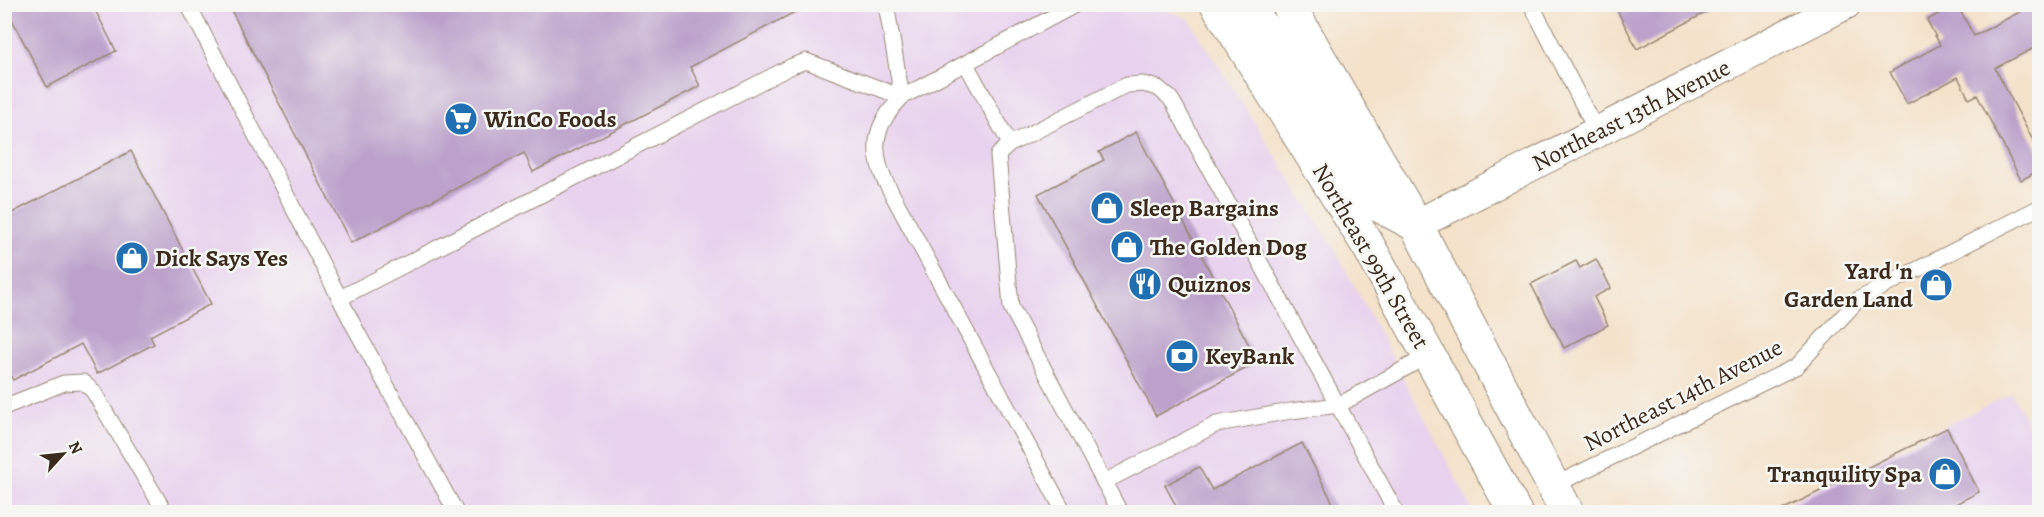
<svg xmlns="http://www.w3.org/2000/svg" width="2044" height="517" viewBox="0 0 2044 517" font-family="Alegreya,serif">
	<style>
		.built { fill: #e8d2ee }
		.building { fill: #bca2cb }
		.lines { fill: none; stroke-linecap: round; stroke-linejoin: round }
		.lane-casing { stroke: #988674; stroke-width: 17 }
		.street-casing { stroke: #988674; stroke-width: 32 }
		.secondary-casing { stroke: #988674; stroke-width: 35 }
		.lane { stroke: #fff; stroke-width: 15 }
		.street { stroke: #fff; stroke-width: 30 }
		.secondary { stroke: #fff; stroke-width: 33 }
		.labels { text-anchor: middle; dominant-baseline: central; stroke-width: 5; stroke-linejoin: round; paint-order: stroke }
		.street-label { font-size: 24px; fill: #3b2a1e; stroke: #f6f6f2 }
		.poi-label { font-size: 24px; font-weight: bold; fill: #3b2a1e; stroke: #f6f6f2; text-anchor: start }
	</style>
	<rect width="100%" height="100%" fill="#f6f6f2"/>
	<filter id="ink" filterUnits="userSpaceOnUse"><feTurbulence type="fractalNoise" baseFrequency=".0167" numOctaves="2"/><feDisplacementMap in="SourceGraphic" scale="12" xChannelSelector="R" yChannelSelector="G"/><feConvolveMatrix kernelMatrix="1 2 1 2 8 2 1 2 1" color-interpolation-filters="sRGB"/></filter>
	<filter id="wash" filterUnits="userSpaceOnUse"><feTurbulence type="fractalNoise" baseFrequency=".008" numOctaves="4" result="noise"/><feDisplacementMap in="SourceGraphic" scale="24" xChannelSelector="R" yChannelSelector="G"/><feGaussianBlur stdDeviation="1.35" result="paint"/><feColorMatrix in="noise" values="0 0 0 0 0 0 0 0 0 0 0 0 0 0 0 0 0 1.4 0 .05"/><feComposite in="paint" operator="in"/></filter>
	<g filter="url(#wash)">
		<rect width="100%" height="100%" fill="#f4e2ca"/>
		<!-- built -->
		<g class="built">
			<path d="M4 5H1154L1189 19 1334 248 1474 512H5Z"/>
			<path d="M2012 393 2039 445V512H1770Z"/>
		</g>
		<g id="blocks">
			<!-- building -->
			<g class="building">
				<path d="M4 4H92L116 51 47 87Z"/>
				<path d="M228 4H810L690 67 700 86 533 172 524 153 351 243Z"/>
				<path d="M1614 4H1722L1637 49Z"/>
				<path d="M1957 4 1974 36 2035 4H2040V45L1995 68 2040 154V170L2021 180 1977 95 1969 99 1958 77 1907 104 1890 72 1940 45 1927 20Z"/>
				<path d="M1136 132 1258 362 1156 416 1038 194 1104 160 1099 152Z"/>
				<path d="M131 151 211 304 150 336 154 344 97 374 81 344 13 380 4 364V217Z"/>
				<path d="M1596 259 1611 288 1594 297 1608 325 1564 348 1531 284 1576 261 1580 268Z"/>
				<path d="M1947 428 1979 492 1938 513H1776Z"/>
				<path d="M1302 443 1338 513H1169L1177 508 1165 485 1199 467 1212 490Z"/>
			</g>
		</g>
	</g>
	<g filter="url(#ink)">
		<use href="#blocks" fill-opacity="0" stroke="#988674" stroke-width="1.5"/>
		<g class="lines">
			<defs>
				<g id="lane">
					<path d="M188 4 355 328 456 512"/>
					<path d="M886 4 902 97"/>
					<path d="M1531 4 1597 132"/>
					<path d="M966 64 1010 144"/>
					<path d="M340 298 792 66 806 61 902 97"/>
					<path d="M4 407 64 383 83 382 93 391 165 512"/>
					<path d="M1104 482 1217 424 1291 411 1339 405 1429 355"/>
					<path d="M1553 486 1797 366 1859 299 2040 207"/>
					<path d="M1064 512 884 179C870 145 876 123 902 97L1077 4"/>
					<path d="M1120 512 1011 307 998 155 1010 144 1127 85 1143 84 1158 88 1170 98 1174 104 1396 512"/>
				</g>
				<path id="street" d="M1416 225 1846 4"/>
				<g id="secondary">
					<path d="M1217 4 1369 247 1515 512"/>
					<path d="M1243 4 1269 34 1367 199 1416 225"/>
					<path d="M1288 4 1416 225 1567 512"/>
				</g>
			</defs>
			<!-- lane casing -->
			<use href="#lane" class="lane-casing"/>
			<!-- street casing -->
			<use href="#street" class="street-casing"/>
			<!-- secondary casing -->
			<use href="#secondary" class="secondary-casing"/>
			<!-- lane -->
			<use href="#lane" class="lane"/>
			<!-- street -->
			<use href="#street" class="street"/>
			<!-- secondary -->
			<use href="#secondary" class="secondary"/>
		</g>
	</g>
	<!-- icons -->
	<defs>
		<symbol id="supermarket-disc" viewBox="-11 -11 22 22"><circle r="9.5" fill="#1f6fb2" stroke="#f6f6f2"/><path d="M-6-5.5h2.5l.6 2H6L4.5 2H-2.5L-4.4-4H-6ZM-1.5 3.2a1.3 1.3 0 1 0 .1 0ZM3 3.2a1.3 1.3 0 1 0 .1 0Z" fill="#fff"/></symbol>
		<symbol id="shop-disc" viewBox="-11 -11 22 22"><circle r="9.5" fill="#1f6fb2" stroke="#f6f6f2"/><path d="M-5-2.5h2.3a2.7 3.5 0 0 1 5.4 0H5L5.5 6h-11ZM-1.5-2.5h3a1.5 2.3 0 0 0-3 0Z" fill="#fff"/></symbol>
		<symbol id="restaurant-disc" viewBox="-11 -11 22 22"><circle r="9.5" fill="#1f6fb2" stroke="#f6f6f2"/><path d="M-5-6h1v4h1v-4h1v4h1v-4h1v5L-1.5 .5V6h-2V.5L-5-1ZM5-6V6H3V1.5H1.5Q1.5-4 5-6Z" fill="#fff"/></symbol>
		<symbol id="bank-disc" viewBox="-11 -11 22 22"><circle r="9.5" fill="#1f6fb2" stroke="#f6f6f2"/><path d="M-6-4H6V4H-6ZM0-2.3a2.3 2.3 0 1 0 0 4.6a2.3 2.3 0 1 0 0-4.6Z" fill="#fff"/></symbol>
	</defs>
	<g fill-rule="evenodd">
		<use href="#supermarket-disc" x="442" y="100" width="38" height="38"/>
		<use href="#shop-disc" x="1088" y="189" width="38" height="38"/>
		<use href="#shop-disc" x="1108" y="228" width="38" height="38"/>
		<use href="#shop-disc" x="113" y="239" width="38" height="38"/>
		<use href="#restaurant-disc" x="1126" y="265" width="38" height="38"/>
		<use href="#shop-disc" x="1917" y="266" width="38" height="38"/>
		<use href="#bank-disc" x="1163" y="337" width="38" height="38"/>
		<use href="#shop-disc" x="1926" y="455" width="38" height="38"/>
	</g>
	<g class="labels">
		<!-- street labels -->
		<g class="street-label">
			<text transform="translate(1631 115) rotate(-27)">Northeast 13th Avenue</text>
			<text transform="translate(1371 256) rotate(60)">Northeast 99th Street</text>
			<text transform="translate(1683 395) rotate(-27)">Northeast 14th Avenue</text>
		</g>
		<!-- poi labels -->
		<g class="poi-label">
			<text x="484" y="119">WinCo Foods</text>
			<text x="1130" y="208">Sleep Bargains</text>
			<text x="1150" y="247">The Golden Dog</text>
			<text x="155" y="258">Dick Says Yes</text>
			<text x="1913" y="271" text-anchor="end">Yard 'n<tspan x="1913" dy="28">Garden Land</tspan></text>
			<text x="1168" y="284">Quiznos</text>
			<text x="1205" y="356">KeyBank</text>
			<text x="1922" y="474" text-anchor="end">Tranquility Spa</text>
		</g>
	</g>
	<!-- margin -->
	<rect width="2044" height="517" fill="none" stroke="#f6f6f2" stroke-width="24"/>
	<!-- north arrow -->
	<g transform="translate(63 454) rotate(63)" stroke="#f6f6f2" stroke-width="4.5" paint-order="stroke">
	<path d="M0-4.5L10 22L0 15L-10 22Z" fill="#3b2a1e"/>
	<text y="-9" font-size="16" font-weight="bold" text-anchor="middle" fill="#3b2a1e">N</text>
	</g>
</svg>
